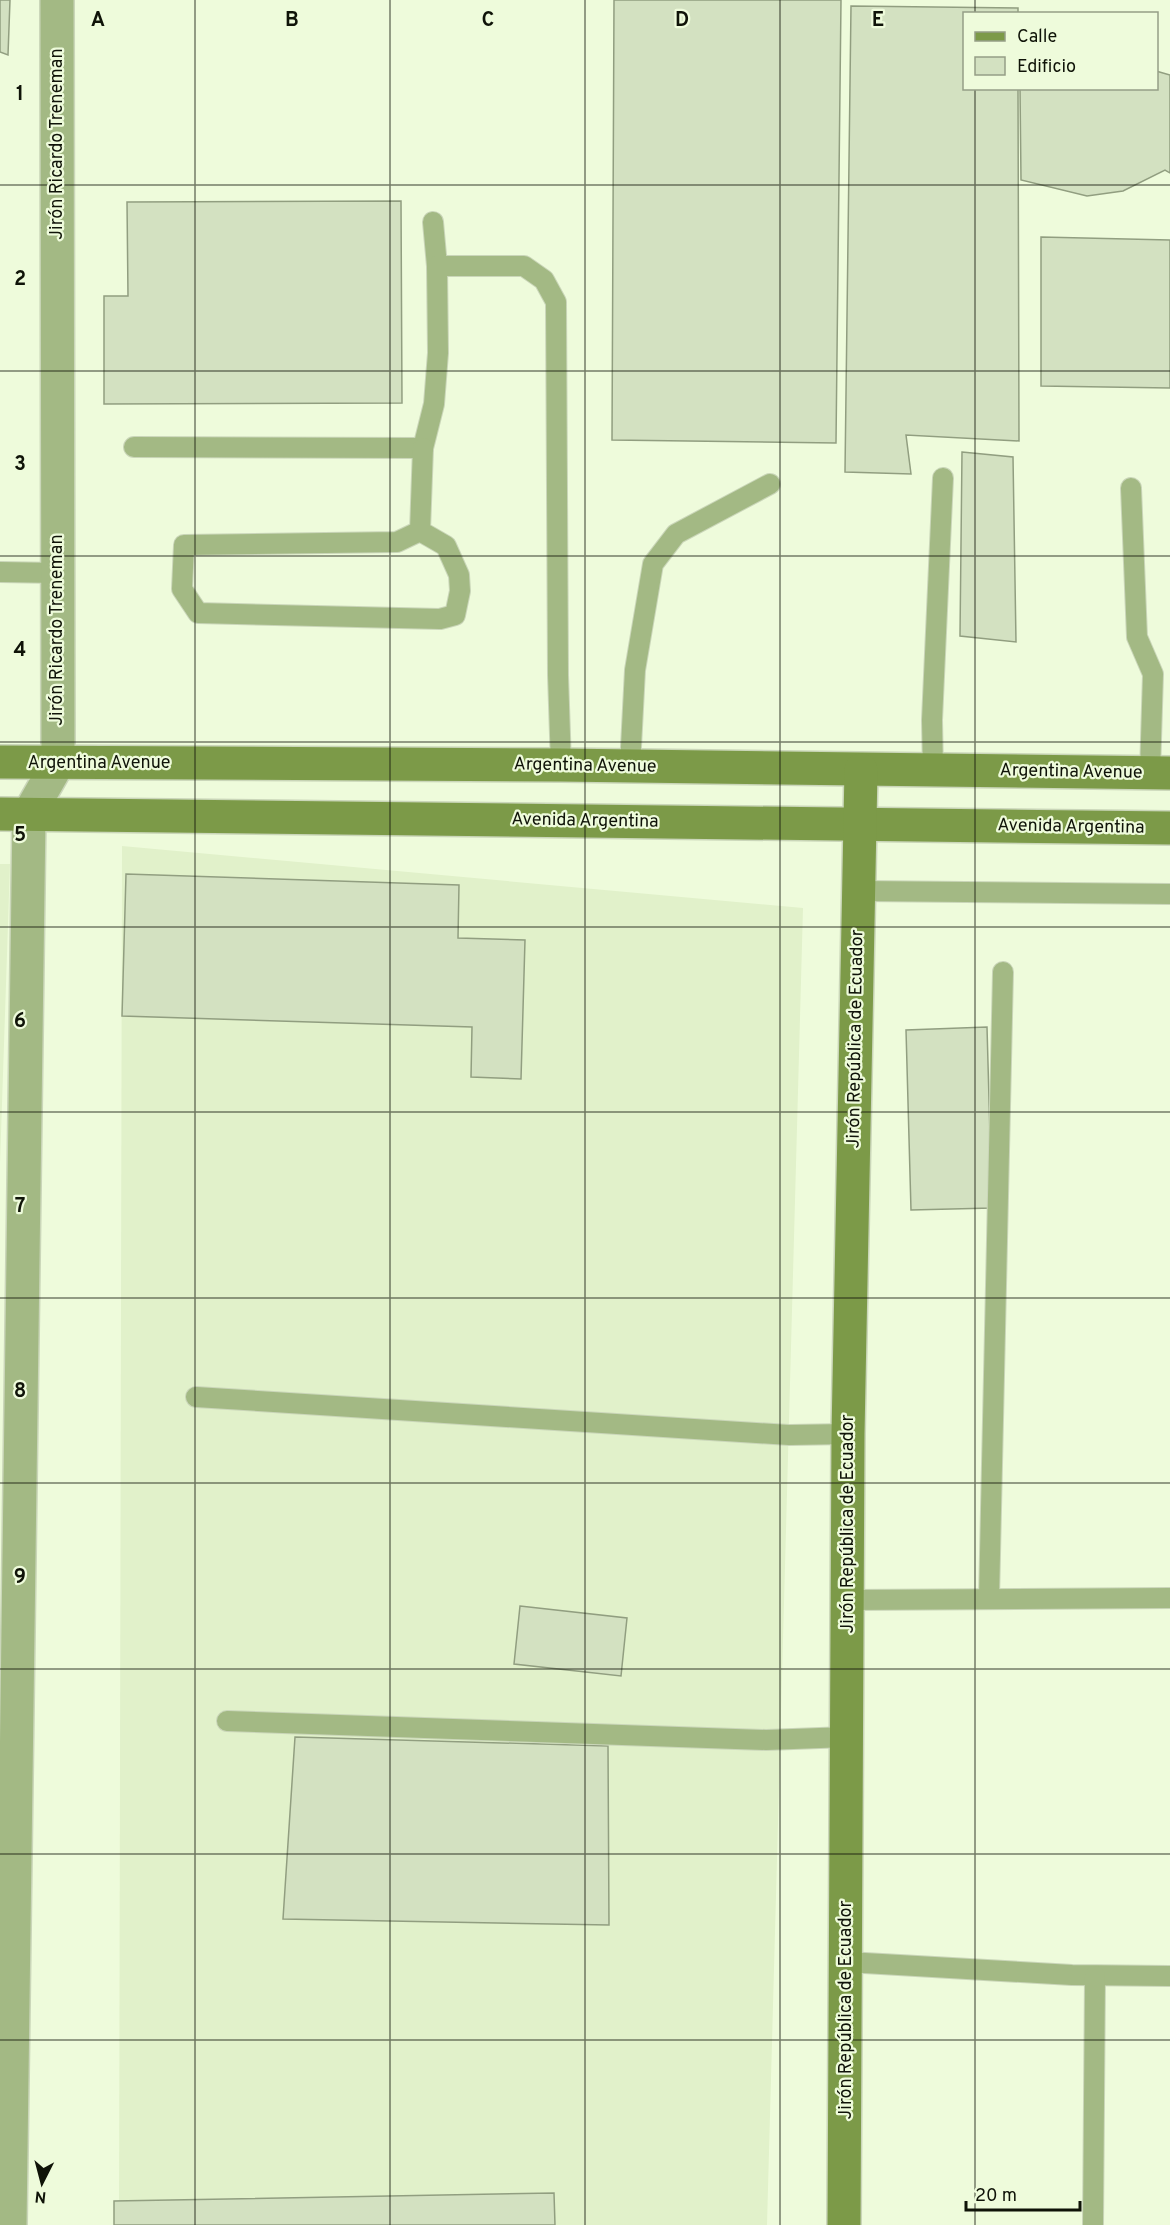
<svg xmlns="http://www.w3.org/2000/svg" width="1170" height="2225" viewBox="0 0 1170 2225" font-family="Overpass,sans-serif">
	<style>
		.built { fill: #e1f1ca }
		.building { fill: #d3e1c1; stroke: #919e80; stroke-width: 1.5 }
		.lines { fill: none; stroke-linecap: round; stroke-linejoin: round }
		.lane-casing { stroke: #cad6b9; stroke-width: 22 }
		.street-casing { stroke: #cad6b9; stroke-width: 36 }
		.secondary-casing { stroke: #cad6b9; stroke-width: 36 }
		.lane { stroke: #a3b984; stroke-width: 20 }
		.street { stroke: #a3b984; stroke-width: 33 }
		.secondary { stroke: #7c9a48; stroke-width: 33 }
		.grid { fill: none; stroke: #0f1308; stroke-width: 1.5; stroke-opacity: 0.55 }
		.labels { text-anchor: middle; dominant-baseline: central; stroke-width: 4.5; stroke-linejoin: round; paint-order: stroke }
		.street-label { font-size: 18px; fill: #0f1308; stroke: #eefbdb }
		.grid-label { font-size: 20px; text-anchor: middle; font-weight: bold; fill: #0f1308; stroke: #eefbdb; stroke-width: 4.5; stroke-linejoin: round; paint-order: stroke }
	</style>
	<rect width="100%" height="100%" fill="#eefbdb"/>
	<!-- built -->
	<g class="built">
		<path d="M122 846 803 908 767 2225H119Z"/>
		<path d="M0 864H10L0 1164Z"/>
	</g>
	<!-- building -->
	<g class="building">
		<path d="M0 0H10L8 55 0 52Z"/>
		<path d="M614 0H841L836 443 612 440Z"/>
		<path d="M851 6 1018 8V14H964V88H1018L1019 441 906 435 911 474 845 472Z"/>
		<path d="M1156 71 1170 75V173L1165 170 1123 191 1087 196 1021 180 1020 88H1156Z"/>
		<path d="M401 201 402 403 104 404V296H128L127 202Z"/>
		<path d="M1041 237 1170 240V388L1041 386Z"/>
		<path d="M962 452 1013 457 1016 642 960 636Z"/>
		<path d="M126 874 459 885 458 938 525 940 521 1079 471 1077 472 1027 122 1016Z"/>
		<path d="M987 1027 992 1208 911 1210 906 1030Z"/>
		<path d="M520 1606 627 1618 621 1676 514 1664Z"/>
		<path d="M295 1737 608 1746 609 1925 283 1919Z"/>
		<path d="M554 2193 555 2225H114V2201Z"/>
	</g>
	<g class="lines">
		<defs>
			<g id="lane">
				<path d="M433 222 437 266"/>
				<path d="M134 447 423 448 434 404 438 353 437 266H524L544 280 556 302 558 675 561 765"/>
				<path d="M1131 488 1137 637 1153 674 1150 773"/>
				<path d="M420 531 446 546 459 575 460 591 455 615 440 619 198 613 182 589 184 545 397 542 420 531 423 448"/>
				<path d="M0 572 57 573"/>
				<path d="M630 766 635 670 653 564 676 534 770 484"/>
				<path d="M933 771 932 720 943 478"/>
				<path d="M860 891 1170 894"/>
				<path d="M196 1397 789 1435 848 1434"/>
				<path d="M989 1599 1003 972"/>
				<path d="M847 1600 1170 1598"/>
				<path d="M227 1721 766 1740 847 1737"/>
				<path d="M847 1962 1072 1975 1170 1976"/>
				<path d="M1093 2225 1095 1976"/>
			</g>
			<path id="street" d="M10 2225 29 814 58 763 57 0"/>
			<g id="secondary">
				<path d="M0 762 561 765 1170 773"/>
				<path d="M0 814 1170 828"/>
				<path d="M844 2225 848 1434 861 770"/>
			</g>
		</defs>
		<!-- lane casing -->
		<use href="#lane" class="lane-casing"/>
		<!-- street casing -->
		<use href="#street" class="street-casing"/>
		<!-- secondary casing -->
		<use href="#secondary" class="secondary-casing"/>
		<!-- lane -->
		<use href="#lane" class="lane"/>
		<!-- street -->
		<use href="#street" class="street"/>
		<!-- secondary -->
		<use href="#secondary" class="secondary"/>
	</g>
	<!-- grid -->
	<path class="grid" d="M195 0V2225M390 0V2225M585 0V2225M780 0V2225M975 0V14M975 88V2225M0 185H1170M0 371H1170M0 556H1170M0 742H1170M0 927H1170M0 1112H1170M0 1298H1170M0 1483H1170M0 1669H1170M0 1854H1170M0 2040H1170"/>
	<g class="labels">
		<!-- street labels -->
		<g class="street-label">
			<text transform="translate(57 144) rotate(-90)">Jirón Ricardo Treneman</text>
			<text transform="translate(57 630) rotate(-90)">Jirón Ricardo Treneman</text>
			<text x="99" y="763">Argentina Avenue</text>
			<text transform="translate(585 766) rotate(1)">Argentina Avenue</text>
			<text transform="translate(1071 772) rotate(1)">Argentina Avenue</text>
			<text transform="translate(585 821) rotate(1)">Avenida Argentina</text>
			<text transform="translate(1071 827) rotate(1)">Avenida Argentina</text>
			<text transform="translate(856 1039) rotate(-89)">Jirón República de Ecuador</text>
			<text transform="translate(848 1524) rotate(-90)">Jirón República de Ecuador</text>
			<text transform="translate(846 2010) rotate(-90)">Jirón República de Ecuador</text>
		</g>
	</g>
	<g class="grid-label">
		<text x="98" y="26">A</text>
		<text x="292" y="26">B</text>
		<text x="488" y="26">C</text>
		<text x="682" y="26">D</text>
		<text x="878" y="26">E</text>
		<text x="20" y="100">1</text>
		<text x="20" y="285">2</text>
		<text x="20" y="470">3</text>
		<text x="20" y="656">4</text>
		<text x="20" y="841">5</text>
		<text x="20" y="1027">6</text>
		<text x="20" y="1212">7</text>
		<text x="20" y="1397">8</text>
		<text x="20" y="1583">9</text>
	</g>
	<!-- legend -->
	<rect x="963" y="12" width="195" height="78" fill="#eefbdb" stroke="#959e87" stroke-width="1.5"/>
	<rect x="975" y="32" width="30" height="9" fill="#7c9a48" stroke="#959e87" stroke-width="1.5"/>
	<text x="1017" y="42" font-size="18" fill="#0f1308">Calle</text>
	<rect x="975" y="57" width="30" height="18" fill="#d3e1c1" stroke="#959e87" stroke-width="1.5"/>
	<text x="1017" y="72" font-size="18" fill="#0f1308">Edificio</text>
	<!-- north arrow -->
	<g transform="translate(42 2183) rotate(186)" stroke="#eefbdb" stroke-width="4.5" paint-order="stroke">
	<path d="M0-4.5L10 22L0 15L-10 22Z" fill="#0f1308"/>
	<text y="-9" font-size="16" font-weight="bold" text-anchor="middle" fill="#0f1308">N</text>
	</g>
	<!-- scale -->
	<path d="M966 2201v9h114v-9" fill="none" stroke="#0f1308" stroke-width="3"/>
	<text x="975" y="2201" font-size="18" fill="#0f1308" stroke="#eefbdb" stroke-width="4.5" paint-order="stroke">20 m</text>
</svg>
